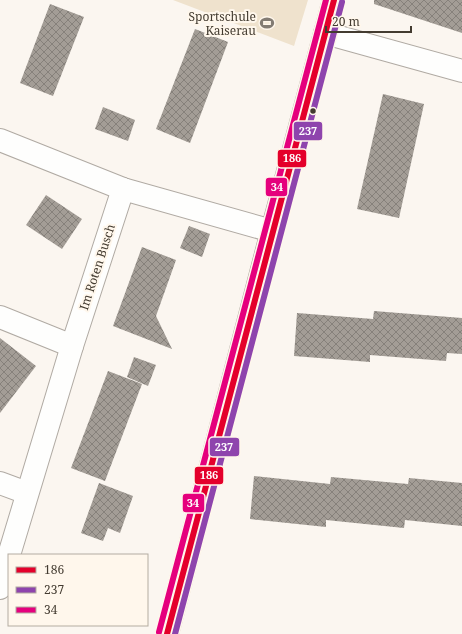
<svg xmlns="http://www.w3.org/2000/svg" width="462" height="634" viewBox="0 0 462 634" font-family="'Noto Serif',serif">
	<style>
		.green { fill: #efe2cd }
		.building { fill: url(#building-cross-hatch) }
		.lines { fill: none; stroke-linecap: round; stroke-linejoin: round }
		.street-casing { stroke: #b0aaa3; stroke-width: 24 }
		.street { stroke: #fefefd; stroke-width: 22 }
		.bus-1-casing { stroke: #fff7ec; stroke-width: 9 }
		.bus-2-casing { stroke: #fff7ec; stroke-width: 9 }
		.bus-3-casing { stroke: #fff7ec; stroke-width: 9 }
		.bus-1 { stroke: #e4002b; stroke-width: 6 }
		.bus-2 { stroke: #8e44ad; stroke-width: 6 }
		.bus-3 { stroke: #e5007d; stroke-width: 6 }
		.bus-dot { fill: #433b30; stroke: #fff7ec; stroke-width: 1.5 }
		.labels { text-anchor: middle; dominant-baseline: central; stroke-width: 4; stroke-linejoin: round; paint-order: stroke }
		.poi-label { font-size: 12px; fill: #433b30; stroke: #fff7ec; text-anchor: end }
		.street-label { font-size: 12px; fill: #433b30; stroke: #fff7ec }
		.line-badge { stroke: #fff7ec; stroke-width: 1.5 }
		.badge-label { font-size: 11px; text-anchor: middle; font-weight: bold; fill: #fff }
	</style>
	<defs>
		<pattern id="building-cross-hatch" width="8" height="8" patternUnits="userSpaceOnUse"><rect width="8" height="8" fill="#a39d96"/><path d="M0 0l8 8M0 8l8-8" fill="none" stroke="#86817b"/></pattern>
	</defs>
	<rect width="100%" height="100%" fill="#fbf6f0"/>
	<!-- green -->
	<path class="green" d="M173 0H308L294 46Z"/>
	<!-- building -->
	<g class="building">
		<path d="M374 0H462V33L374 4Z"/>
		<path d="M50 4 84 17 53 96 20 83Z"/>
		<path d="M195 29 228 42 190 143 156 129Z"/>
		<path d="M383 94 424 104 399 218 357 209Z"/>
		<path d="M103 107 135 120 128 141 95 129Z"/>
		<path d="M46 195 82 219 62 249 26 225Z"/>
		<path d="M189 226 210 234 202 257 180 248Z"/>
		<path d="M142 247 176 260 156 316 172 349 113 326Z"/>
		<path d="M374 311 462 318V354L447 353 446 361 370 355V362L294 356 297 313 373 319Z"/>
		<path d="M0 338 36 366 0 413Z"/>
		<path d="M134 357 156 365 148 386 127 377Z"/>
		<path d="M108 371 142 384 105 481 71 468Z"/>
		<path d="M254 476 330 484 331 477 408 484 409 478 462 483V526L405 520 404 528 326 520V527L250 519Z"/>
		<path d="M99 483 133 496 120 533 108 528 103 541 81 533Z"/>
	</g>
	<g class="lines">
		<defs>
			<g id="street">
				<path d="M325 33 462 71"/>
				<path d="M0 140 123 189 272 231"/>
				<path d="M0 317 72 346"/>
				<path d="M0 483 27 493"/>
				<path d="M9 555 72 346 123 189"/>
				<path d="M0 588 9 556"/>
				<path d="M167 634 272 231 334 0"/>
			</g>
		</defs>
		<!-- street casing -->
		<use href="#street" class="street-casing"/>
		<!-- street -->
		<use href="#street" class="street"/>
		<defs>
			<path id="bus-1" d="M167 634 334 0"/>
			<path id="bus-2" d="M175 634 342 2"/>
			<path id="bus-3" d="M159 632 326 0"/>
		</defs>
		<!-- bus-1 casing -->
		<use href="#bus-1" class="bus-1-casing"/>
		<!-- bus-2 casing -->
		<use href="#bus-2" class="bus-2-casing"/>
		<!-- bus-3 casing -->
		<use href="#bus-3" class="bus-3-casing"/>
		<!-- bus-1 -->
		<use href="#bus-1" class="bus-1"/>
		<!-- bus-2 -->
		<use href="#bus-2" class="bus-2"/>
		<!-- bus-3 -->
		<use href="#bus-3" class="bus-3"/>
	</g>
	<!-- icons -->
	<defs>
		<symbol id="stadium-bare" viewBox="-9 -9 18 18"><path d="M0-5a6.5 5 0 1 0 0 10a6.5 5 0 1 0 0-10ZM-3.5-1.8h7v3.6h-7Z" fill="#837c73" stroke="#fff7ec" stroke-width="2.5" paint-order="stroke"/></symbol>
	</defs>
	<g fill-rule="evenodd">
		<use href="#stadium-bare" x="257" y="13" width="20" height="20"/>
	</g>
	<!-- markers -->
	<circle class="bus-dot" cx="313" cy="111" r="3.5"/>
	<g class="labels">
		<!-- poi labels -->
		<g class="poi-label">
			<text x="256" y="16">Sportschule<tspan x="256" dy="14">Kaiserau</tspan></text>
		</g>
		<!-- street labels -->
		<g class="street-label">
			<text transform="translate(97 267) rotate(-72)">Im Roten Busch</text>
		</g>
	</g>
	<g class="line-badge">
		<rect x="293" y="121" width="30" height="20" rx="4" fill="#8e44ad"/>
		<rect x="277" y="149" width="30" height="19" rx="4" fill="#e4002b"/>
		<rect x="265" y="177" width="23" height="20" rx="4" fill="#e5007d"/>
		<rect x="209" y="437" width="31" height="20" rx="4" fill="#8e44ad"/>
		<rect x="194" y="466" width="30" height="19" rx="4" fill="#e4002b"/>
		<rect x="182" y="493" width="23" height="20" rx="4" fill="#e5007d"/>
	</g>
	<g class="badge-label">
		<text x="308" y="135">237</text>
		<text x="292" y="162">186</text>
		<text x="277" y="191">34</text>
		<text x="224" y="451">237</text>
		<text x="209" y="479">186</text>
		<text x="193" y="507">34</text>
	</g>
	<!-- legend -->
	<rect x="8" y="554" width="140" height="72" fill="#fff7ec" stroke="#b4aca1"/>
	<rect x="16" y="567" width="20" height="6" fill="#e4002b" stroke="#b4aca1"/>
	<text x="44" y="574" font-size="12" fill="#433b30">186</text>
	<rect x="16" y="587" width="20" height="6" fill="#8e44ad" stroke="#b4aca1"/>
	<text x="44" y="594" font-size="12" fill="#433b30">237</text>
	<rect x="16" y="607" width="20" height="6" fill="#e5007d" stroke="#b4aca1"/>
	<text x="44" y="614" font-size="12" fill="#433b30">34</text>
	<!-- scale -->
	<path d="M326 26v6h85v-6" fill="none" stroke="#433b30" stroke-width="2"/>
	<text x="332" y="26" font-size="12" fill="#433b30" stroke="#fff7ec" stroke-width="3" paint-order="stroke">20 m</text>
</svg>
